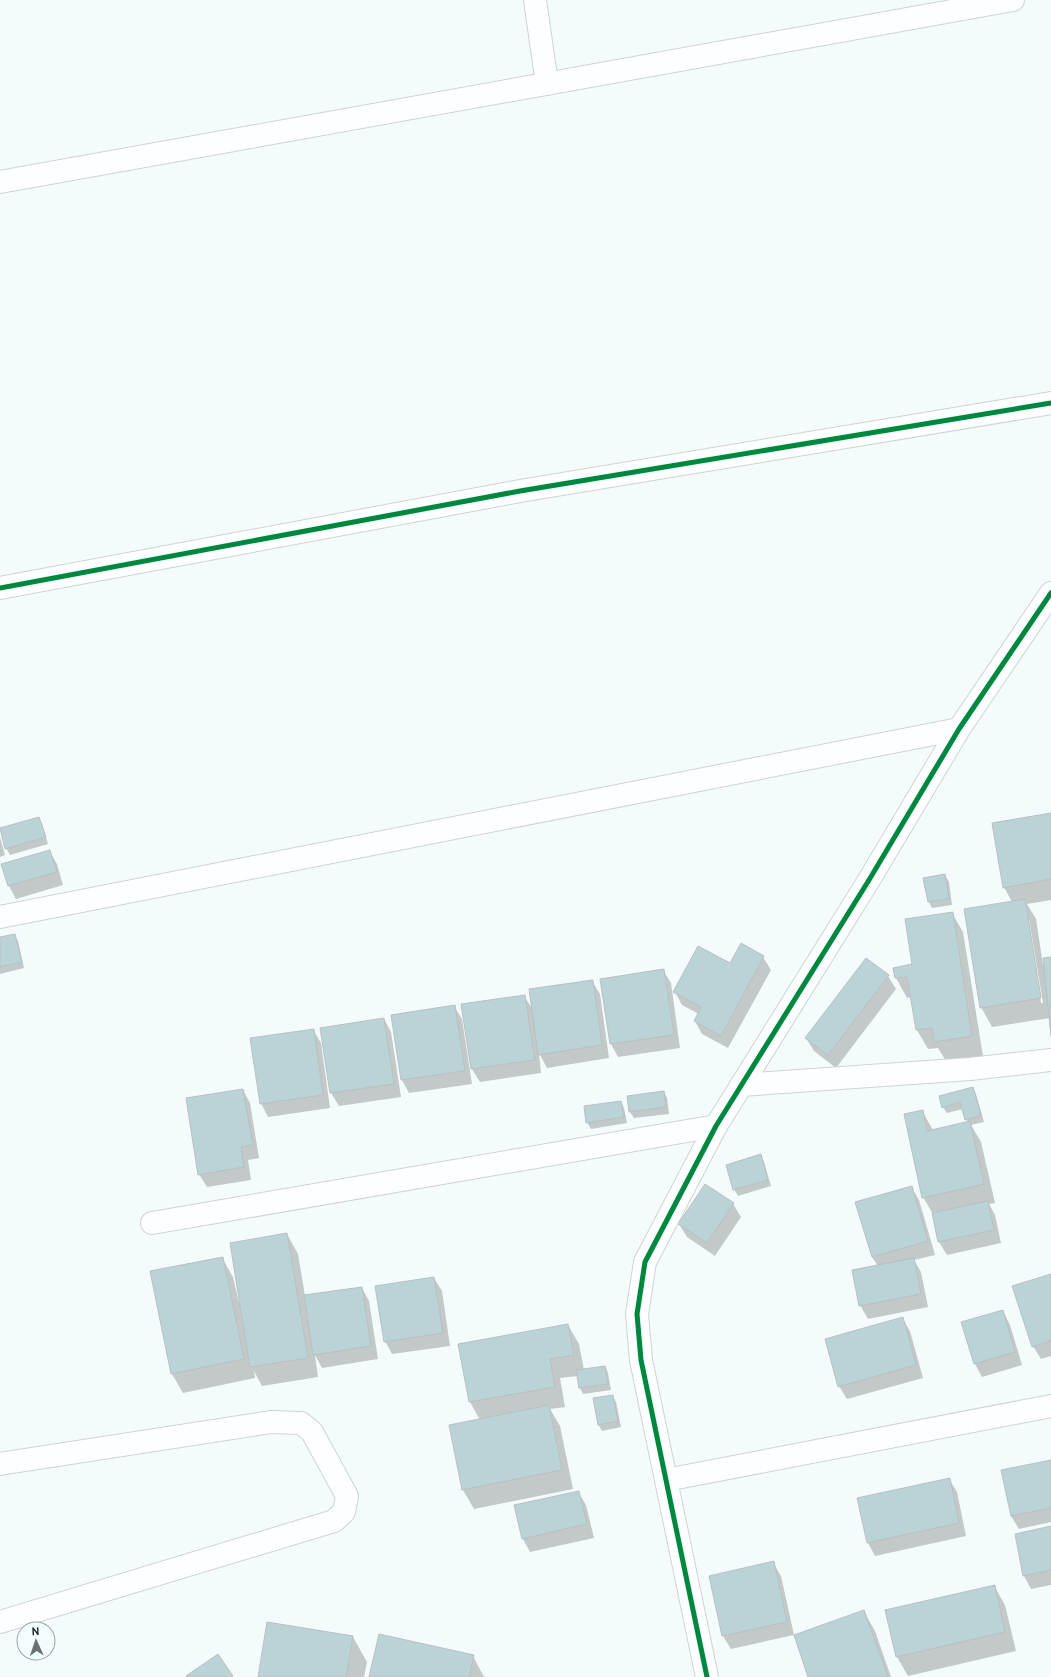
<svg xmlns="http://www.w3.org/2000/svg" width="1051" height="1677" viewBox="0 0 1051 1677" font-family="Overpass,sans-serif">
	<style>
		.shadow { fill: #0003; fill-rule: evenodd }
		.building { fill: #b9d3d7; stroke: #b9c0c1 }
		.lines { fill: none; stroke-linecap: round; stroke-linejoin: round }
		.minor-casing { stroke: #ced4d6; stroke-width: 24 }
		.minor { stroke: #fdfeff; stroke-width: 22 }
		.cycleway-casing { stroke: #f1fdff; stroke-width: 8 }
		.cycleway { stroke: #00873e; stroke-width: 5 }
	</style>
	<rect width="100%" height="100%" fill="#f4fbfc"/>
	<!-- shadow -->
	<g class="shadow">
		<path d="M1051 814V900L1027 904 1036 919 1043 965 1051 958V1027L1050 1018 992 1027 981 1007 1012 902 1004 887ZM1027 919H1029L1043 1003H1041Z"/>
		<path d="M39 818 42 824 48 844 10 855 6 848Z"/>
		<path d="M0 837 5 855 0 857Z"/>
		<path d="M49 851 57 864 63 885 16 899 9 886Z"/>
		<path d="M945 875 949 882 952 905 932 908 929 902 925 878Z"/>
		<path d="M952 913 963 932 983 1056 946 1061 938 1048 928 1049 917 1030 911 997 907 998 896 978 894 968 914 965Z"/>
		<path d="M14 935 18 941 24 968 0 974V938Z"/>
		<path d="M763 957 771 970 728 1048 702 1034 695 1021 699 1014 682 1005 675 992 731 964Z"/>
		<path d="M663 970 671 983 680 1048 618 1057 611 1044 601 980Z"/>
		<path d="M888 976 896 989 836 1068 814 1051 806 1038Z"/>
		<path d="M592 981 600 994 609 1058 547 1068 539 1053 541 1073 480 1082 472 1069 462 1005 524 996 533 1010Z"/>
		<path d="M454 1006 462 1019 472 1084 409 1093 402 1080 392 1016Z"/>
		<path d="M384 1019 391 1032 401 1097 339 1106 331 1093 321 1029Z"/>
		<path d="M313 1030 321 1043 330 1108 268 1117 261 1103Z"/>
		<path d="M973 1088 976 1094 984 1122 971 1125 981 1142 995 1203 989 1204 995 1215 1001 1243 947 1255 939 1242 934 1216 923 1197 922 1111 933 1130 968 1123 963 1109 947 1113 943 1107Z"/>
		<path d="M243 1090 250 1103 259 1158 248 1160 251 1180 207 1187 199 1174Z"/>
		<path d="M664 1092 667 1098 669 1114 634 1118 630 1112 628 1097Z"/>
		<path d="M621 1102 624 1108 627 1123 591 1129 587 1122Z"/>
		<path d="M760 1156 764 1162 771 1186 738 1196 734 1189Z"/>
		<path d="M911 1187 919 1200 935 1255 914 1260 921 1272 928 1307 868 1319 860 1305 878 1266 872 1257 856 1203Z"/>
		<path d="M733 1204 741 1217 715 1256 687 1237 679 1224Z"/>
		<path d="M287 1234 298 1254 305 1296 362 1288 369 1301 378 1359 322 1368 315 1355 318 1377 262 1386 254 1371 255 1378 183 1393 172 1374 222 1258 233 1277 239 1303H241Z"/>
		<path d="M1051 1275V1356L1041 1359 1033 1346Z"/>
		<path d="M434 1278 442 1291 450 1346 392 1354 385 1341Z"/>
		<path d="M1003 1311 1010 1325 1022 1365 982 1377 975 1364 962 1323Z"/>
		<path d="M902 1318 910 1331 923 1378 847 1399 839 1386Z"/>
		<path d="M568 1325 579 1344 584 1370 605 1367 608 1373 611 1390 583 1394 580 1388 578 1376 560 1378 565 1407 550 1409 560 1426 573 1489 474 1509 463 1490 480 1420 470 1402 459 1344Z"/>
		<path d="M612 1396 616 1402 621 1427 602 1431 598 1424Z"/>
		<path d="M1051 1461V1522L1019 1529 1011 1516 1002 1471Z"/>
		<path d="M949 1479 957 1492 966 1536 875 1556 868 1543Z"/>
		<path d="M578 1492 586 1505 594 1538 530 1552 523 1539 515 1506Z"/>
		<path d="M1051 1527V1585L1031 1589 1024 1576Z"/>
		<path d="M773 1563 781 1576 794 1635 731 1649 723 1636 710 1577Z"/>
		<path d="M994 1586 1005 1605 1016 1651 908 1676 897 1657Z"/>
		<path d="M864 1612 875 1631 891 1677H810Z"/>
		<path d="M353 1637 367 1662 364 1677H259Z"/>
		<path d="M473 1656 484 1677H370Z"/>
	</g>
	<!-- building -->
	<g class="building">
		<path d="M1051 813V879L1003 888 992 823Z"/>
		<path d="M39 817 46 837 5 849 0 828Z"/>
		<path d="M50 850 57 872 8 886 1 864Z"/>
		<path d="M945 874 949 899 928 902 923 878Z"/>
		<path d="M1025 899 1041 998 980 1008 964 909Z"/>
		<path d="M953 912 972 1036 934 1042 932 1028 916 1030 907 977 895 978 893 968 912 964 905 919Z"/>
		<path d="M15 934 22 962 0 967V937Z"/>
		<path d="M741 943 764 956 721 1036 694 1021 701 1007 673 992 698 946 730 963Z"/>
		<path d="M1051 957V1036L1043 958Z"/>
		<path d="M866 958 889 975 828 1055 805 1038Z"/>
		<path d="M664 969 674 1035 610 1044 600 979Z"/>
		<path d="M593 980 602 1045 538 1055 529 989Z"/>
		<path d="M525 995 535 1060 471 1069 461 1004Z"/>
		<path d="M455 1005 465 1071 401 1080 391 1015Z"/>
		<path d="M384 1018 394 1084 330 1093 320 1028Z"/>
		<path d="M314 1029 323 1095 260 1104 250 1038Z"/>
		<path d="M973 1087 981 1115 965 1120 960 1102 942 1108 939 1096Z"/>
		<path d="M243 1089 253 1145 241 1147 244 1167 198 1175 186 1098Z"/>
		<path d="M664 1091 666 1107 629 1112 627 1096Z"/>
		<path d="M621 1101 624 1117 586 1123 584 1106Z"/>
		<path d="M923 1110 927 1131 970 1121 984 1184 922 1198 904 1114Z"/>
		<path d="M761 1154 768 1180 733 1190 726 1165Z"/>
		<path d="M705 1184 734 1203 707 1243 678 1224Z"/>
		<path d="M912 1186 928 1241 872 1257 855 1202Z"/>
		<path d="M988 1201 994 1230 938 1242 932 1213Z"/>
		<path d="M287 1233 308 1358 250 1367 230 1243Z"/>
		<path d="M223 1257 244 1359 171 1374 150 1271Z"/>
		<path d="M914 1258 921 1294 859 1306 852 1270Z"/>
		<path d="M1051 1274V1341L1032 1347 1012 1286Z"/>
		<path d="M434 1277 443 1333 384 1342 375 1286Z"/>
		<path d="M362 1287 371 1346 313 1355 304 1295Z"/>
		<path d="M1003 1310 1015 1352 974 1364 961 1322Z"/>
		<path d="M903 1317 916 1365 838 1387 825 1339Z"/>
		<path d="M568 1324 574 1355 550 1359 555 1387 469 1402 458 1344Z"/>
		<path d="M605 1366 608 1384 579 1388 576 1370Z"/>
		<path d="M613 1395 618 1421 598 1425 593 1398Z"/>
		<path d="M549 1405 562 1470 462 1490 449 1425Z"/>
		<path d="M1051 1460V1508L1011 1516 1001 1470Z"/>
		<path d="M950 1478 959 1523 867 1543 857 1498Z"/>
		<path d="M579 1491 587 1524 522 1539 514 1505Z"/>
		<path d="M1051 1526V1570L1023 1576 1015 1534Z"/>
		<path d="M774 1561 787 1622 722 1636 709 1576Z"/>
		<path d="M995 1585 1005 1632 896 1657 885 1610Z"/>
		<path d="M864 1610 888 1677H808L794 1635Z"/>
		<path d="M267 1622 353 1636 346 1677H258Z"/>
		<path d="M379 1634 474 1655 469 1677H369Z"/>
		<path d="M218 1654 233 1676 231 1677H187L186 1676Z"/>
	</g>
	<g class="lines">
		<defs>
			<g id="minor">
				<path d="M535 0 547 84"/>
				<path d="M0 182 1013 0"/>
				<path d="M0 588 520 491 1051 403"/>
				<path d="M0 917 959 729"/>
				<path d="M741 1085 970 1069 1051 1060"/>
				<path d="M152 1223 716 1126"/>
				<path d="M0 1464 271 1422 301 1423 312 1432 347 1496 344 1512 334 1521 0 1622"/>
				<path d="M666 1480 1051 1406"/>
				<path d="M707 1677 641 1360 637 1314 645 1262 716 1126 869 880 959 729 1051 593"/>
			</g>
		</defs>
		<!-- minor casing -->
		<use href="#minor" class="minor-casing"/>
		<!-- minor -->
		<use href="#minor" class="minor"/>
		<defs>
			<g id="cycleway">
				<path d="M0 588 520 491 1051 403"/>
				<path d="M707 1677 641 1360 637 1314 645 1262 716 1126 869 880 959 729 1051 593"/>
			</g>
		</defs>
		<!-- cycleway casing -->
		<use href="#cycleway" class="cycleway-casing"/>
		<!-- cycleway -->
		<use href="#cycleway" class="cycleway"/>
	</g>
	<!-- north arrow -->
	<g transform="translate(36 1641) rotate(357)"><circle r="19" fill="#f1fdff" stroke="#9da7a9"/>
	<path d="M0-3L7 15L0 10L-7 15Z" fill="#6a7172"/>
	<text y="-6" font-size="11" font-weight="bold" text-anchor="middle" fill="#202728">N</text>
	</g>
</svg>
